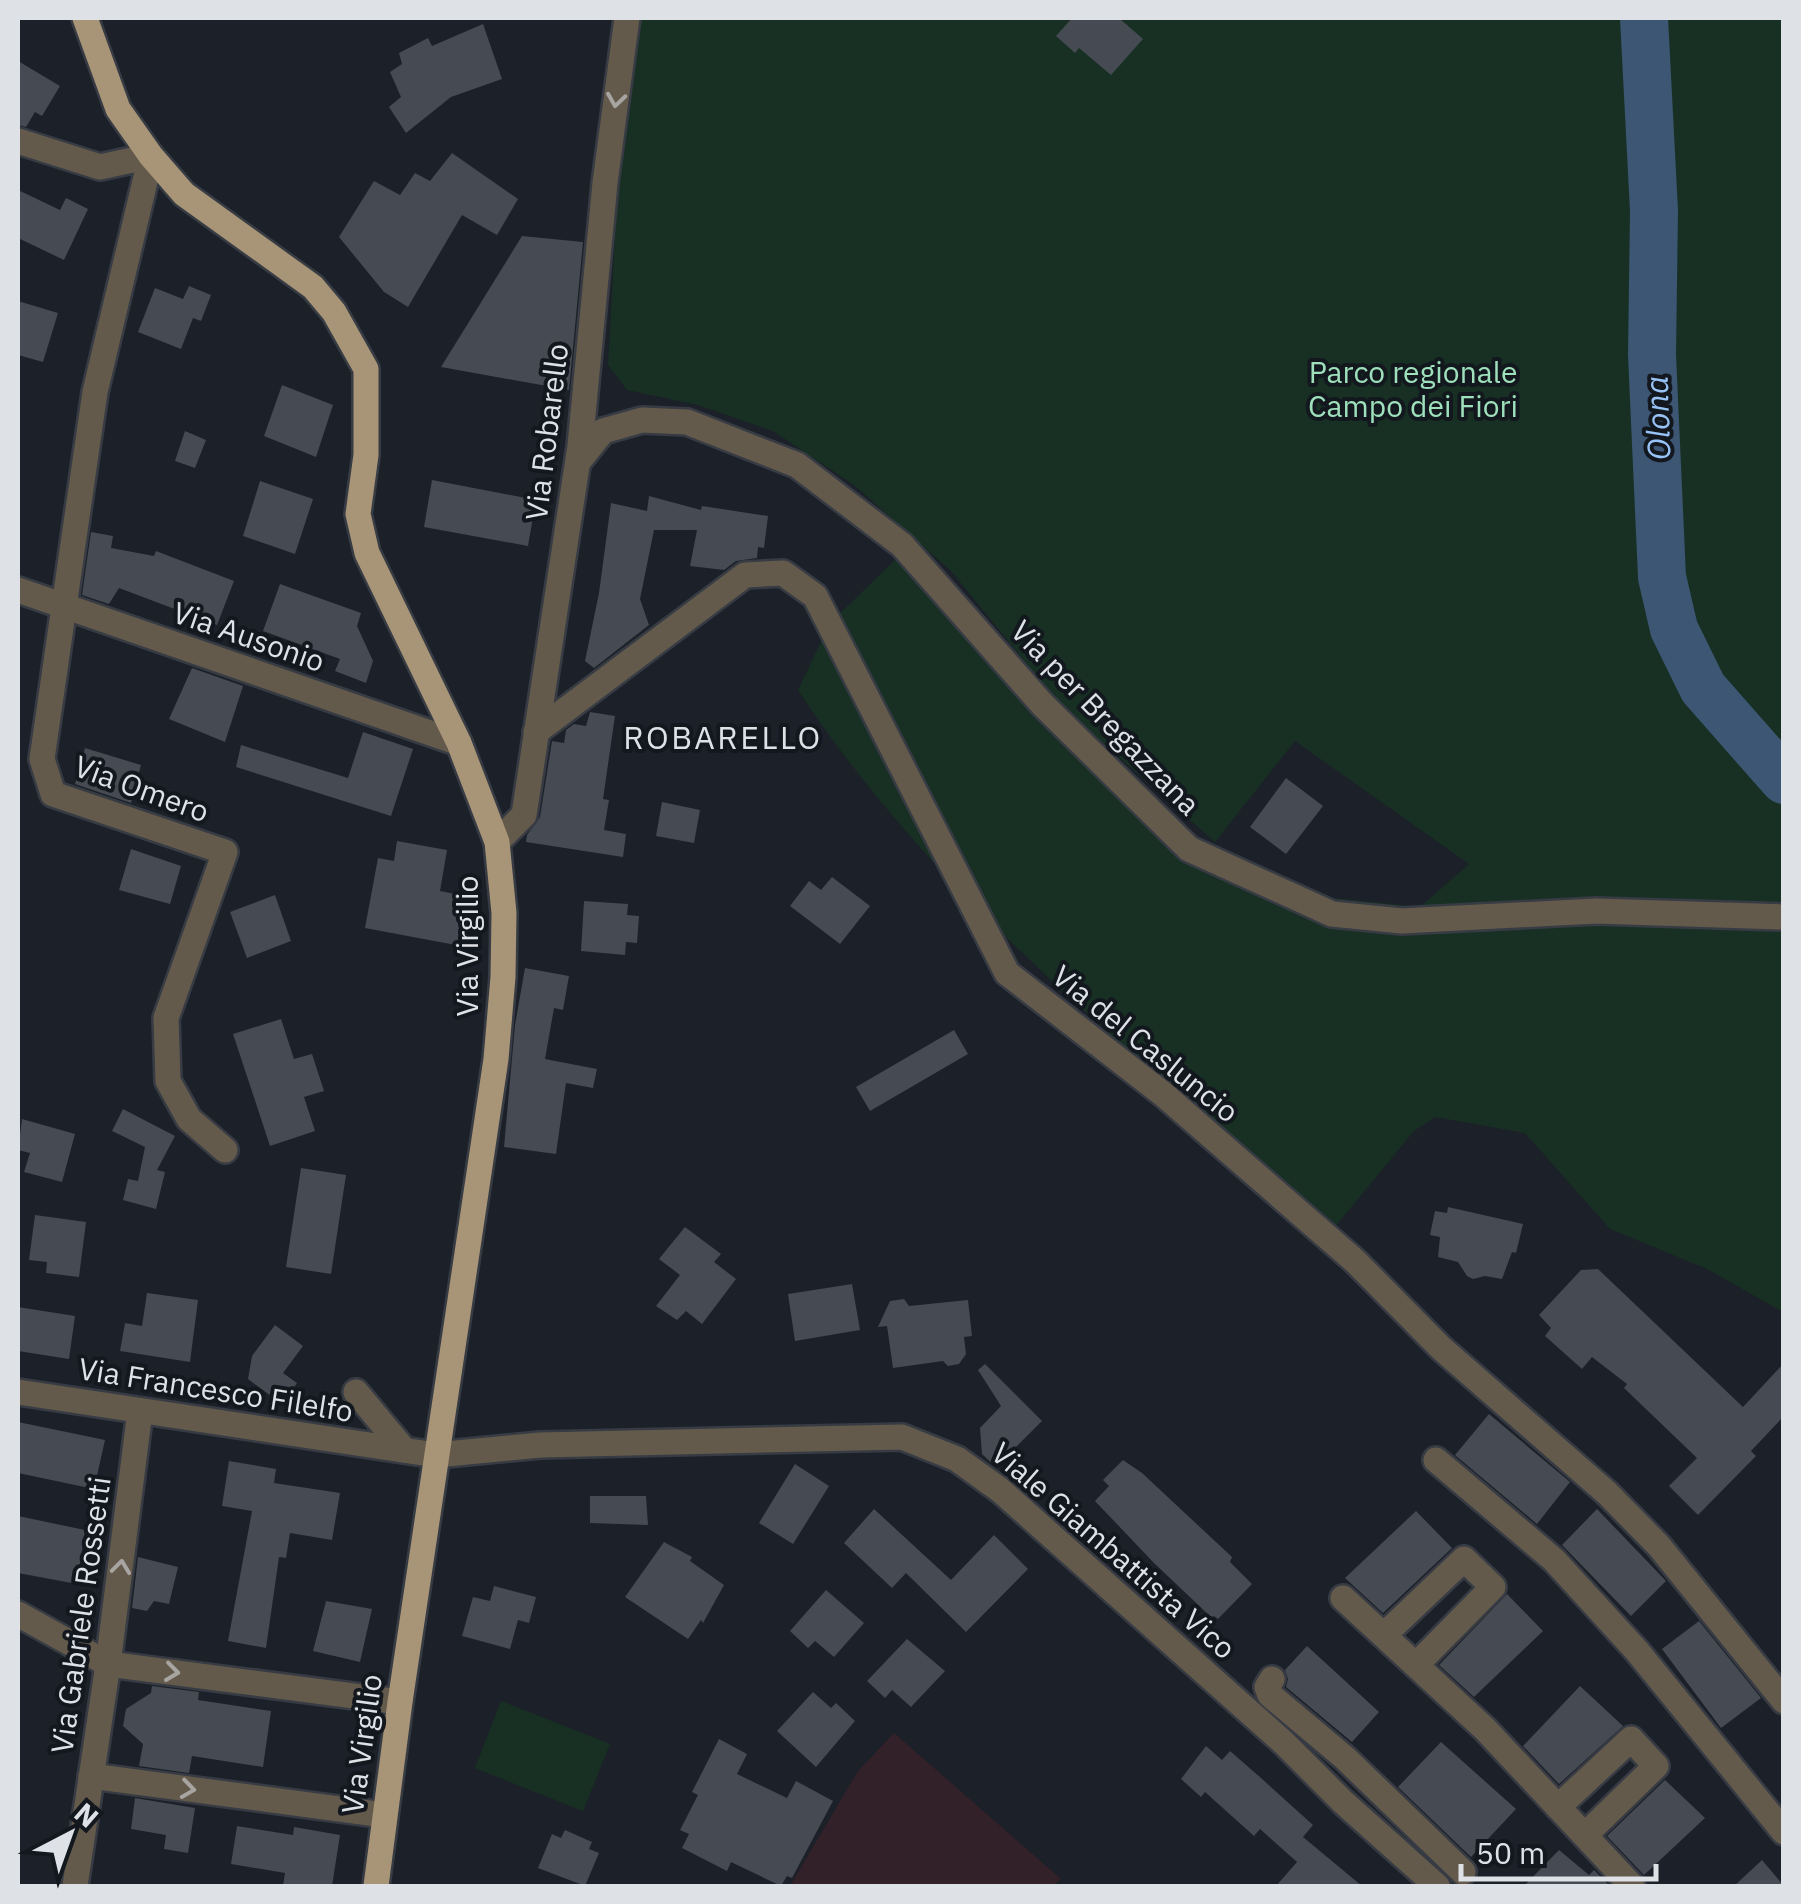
<svg xmlns="http://www.w3.org/2000/svg" width="1801" height="1904" viewBox="0 0 1801 1904" font-family="'IBM Plex Sans',sans-serif">
	<style>
		.industrial { fill: #332129 }
		.green { fill: #173023 }
		.lines { fill: none; stroke-linecap: round; stroke-linejoin: round }
		.river { stroke: #3d5673; stroke-width: 48 }
		.building { fill: #454a53 }
		.minor-casing { stroke: #373b43; stroke-width: 30 }
		.major-casing { stroke: #373b43; stroke-width: 30 }
		.minor { stroke: #645a4c; stroke-width: 25 }
		.major { stroke: #a89476; stroke-width: 25 }
		.oneway { stroke: #a7a4a1 }
		.labels { text-anchor: middle; dominant-baseline: central; stroke-width: 8; stroke-linejoin: round; paint-order: stroke }
		.park-label { font-size: 30px; fill: #9de0bb; stroke: #13171e }
		.street-label { font-size: 30px; fill: #dee1e6; stroke: #13171e }
		.water-label { font-size: 32px; font-style: italic; fill: #98c3f6; stroke: #13171e }
		.neighbourhood-label { font-size: 32px; letter-spacing: 2.5px; fill: #dee1e6; stroke: #13171e }
	</style>
	<rect width="100%" height="100%" fill="#1c2028"/>
	<!-- industrial -->
	<path class="industrial" d="M894 1733 1061 1879 1053 1886H790L858 1771Z"/>
	<!-- green -->
	<g class="green">
		<path d="M627 18H1783V1312L1707 1269 1610 1229 1525 1133 1435 1117 1414 1131 1334 1228C1144 1062 938 903 798 690L830 623 900 555 1028 711 1184 861 1306 895 1420 907 1469 864 1295 741 1215 842 1062 707 951 571 854 485 773 431 698 405 627 390 608 365Z"/>
		<path d="M501 1701 610 1744 583 1811 475 1768Z"/>
	</g>
	<g class="lines">
		<!-- river -->
		<path class="river" d="M1644 18 1654 211 1652 355 1662 577 1674 629 1703 688 1784 780"/>
	</g>
	<!-- building -->
	<g class="building">
		<path d="M1072 18H1119L1143 39 1111 75 1079 48 1075 53 1056 36Z"/>
		<path d="M483 24 502 79 451 97 406 133 389 107 401 97 390 72 402 64 399 53 428 38 432 46Z"/>
		<path d="M18 61 60 86 42 116 35 112 26 127 18 125Z"/>
		<path d="M452 153 518 199 497 235 462 215 408 307 384 292 339 237 374 181 400 195 415 173 430 181Z"/>
		<path d="M18 190 60 210 66 198 88 209 64 260 18 238Z"/>
		<path d="M522 236 583 242 569 390 441 367Z"/>
		<path d="M189 286 211 295 201 321 193 318 181 349 138 332 155 288 183 299Z"/>
		<path d="M18 301 58 313 43 362 18 355Z"/>
		<path d="M282 385 333 405 316 457 264 436Z"/>
		<path d="M185 431 206 440 195 468 175 461Z"/>
		<path d="M432 480 536 500 528 546 424 527Z"/>
		<path d="M260 481 313 499 295 554 243 536Z"/>
		<path d="M649 496 701 510 702 506 768 516 764 548 758 547 757 558 736 561 724 570 690 566 697 530H654L640 599 649 625 594 668 585 661 599 593 611 503 647 511Z"/>
		<path d="M91 532 113 536 111 548 154 556 156 551 234 581 217 625 119 588 109 604 82 595Z"/>
		<path d="M280 584 361 613 357 626 373 661 366 683 335 671 340 659 263 631Z"/>
		<path d="M192 668 243 686 225 742 169 719Z"/>
		<path d="M590 712 615 716 603 799 609 800 604 830 626 834 623 857 526 842 527 835 540 817 552 741 564 743 566 730 574 724 586 726Z"/>
		<path d="M363 732 413 749 391 816 236 767 241 745 348 778Z"/>
		<path d="M85 748 141 765 131 803 75 784Z"/>
		<path d="M1286 778 1323 806 1286 854 1250 827Z"/>
		<path d="M662 802 700 810 694 843 656 836Z"/>
		<path d="M397 841 447 850 440 891 470 897 461 946 365 928 378 858 394 861Z"/>
		<path d="M131 849 181 866 170 904 119 890Z"/>
		<path d="M832 877 870 906 840 944 790 906 809 881 821 890Z"/>
		<path d="M275 895 291 941 247 958 230 912Z"/>
		<path d="M584 901 628 904 627 915 639 916 637 943 626 942 625 955 581 951Z"/>
		<path d="M525 968 569 976 563 1010 554 1008 545 1059 597 1069 593 1088 566 1083 556 1154 504 1147 515 1025Z"/>
		<path d="M281 1019 294 1059 312 1054 324 1091 304 1097 315 1131 270 1146 233 1034Z"/>
		<path d="M954 1030 968 1054 870 1111 856 1087Z"/>
		<path d="M123 1109 175 1136 157 1170 165 1172 156 1209 123 1200 128 1179 138 1181 145 1147 112 1131Z"/>
		<path d="M22 1119 75 1134 62 1182 24 1172 30 1153 18 1150Z"/>
		<path d="M301 1168 346 1175 331 1274 286 1267Z"/>
		<path d="M1448 1207 1523 1224 1516 1253 1512 1252 1502 1279 1485 1276 1473 1279 1467 1276 1458 1262 1438 1257 1440 1237 1430 1235 1435 1211 1447 1213Z"/>
		<path d="M35 1215 86 1222 79 1277 46 1273 47 1262 29 1260Z"/>
		<path d="M685 1227 721 1254 714 1262 736 1279 702 1324 686 1311 677 1320 656 1306 680 1275 659 1259Z"/>
		<path d="M1598 1269 1743 1407 1784 1363V1416L1751 1451 1756 1456 1698 1515 1669 1486 1697 1458 1624 1388 1627 1384 1592 1357 1582 1369 1545 1336 1551 1328 1539 1315 1581 1270Z"/>
		<path d="M852 1284 860 1330 795 1341 788 1294Z"/>
		<path d="M147 1293 198 1300 190 1362 120 1351 125 1323 142 1326Z"/>
		<path d="M904 1299 909 1306 968 1300 972 1336 964 1337 966 1354 959 1364 948 1366 943 1361 893 1368 887 1326 878 1327 890 1301Z"/>
		<path d="M18 1307 75 1316 69 1359 18 1351Z"/>
		<path d="M275 1325 303 1346 283 1373 297 1383 282 1404 248 1379 252 1356Z"/>
		<path d="M985 1364 1042 1421 996 1467 982 1454 980 1428 1001 1406 978 1370Z"/>
		<path d="M1489 1414 1570 1482 1537 1524 1455 1455Z"/>
		<path d="M18 1422 105 1440 94 1489 18 1473Z"/>
		<path d="M1123 1460 1142 1473 1232 1557 1230 1562 1252 1584 1218 1619 1214 1616 1212 1618 1154 1563 1095 1501 1109 1486 1103 1480Z"/>
		<path d="M229 1461 276 1469 274 1483 340 1493 332 1540 290 1533 286 1558 279 1557 266 1648 228 1641 252 1511 222 1506Z"/>
		<path d="M795 1464 829 1486 793 1544 759 1523Z"/>
		<path d="M590 1496H646L648 1525 590 1523Z"/>
		<path d="M874 1509 951 1580 994 1535 1028 1569 966 1632 906 1573 892 1588 844 1543Z"/>
		<path d="M1597 1509 1666 1581 1631 1616 1562 1545Z"/>
		<path d="M1416 1511 1452 1548 1383 1613 1345 1578Z"/>
		<path d="M18 1516 85 1530 77 1584 18 1573Z"/>
		<path d="M664 1542 692 1557 690 1561 724 1585 703 1623 701 1620 688 1639 625 1597Z"/>
		<path d="M138 1557 178 1567 169 1604 154 1601 147 1611 132 1608Z"/>
		<path d="M494 1586 536 1597 529 1623 518 1620 510 1649 462 1636 473 1597 490 1601Z"/>
		<path d="M826 1590 864 1623 834 1657 815 1641 808 1648 790 1631Z"/>
		<path d="M1507 1594 1543 1631 1474 1697 1439 1665Z"/>
		<path d="M326 1601 372 1609 360 1662 313 1651Z"/>
		<path d="M1699 1621 1761 1698 1721 1728 1662 1649Z"/>
		<path d="M907 1639 945 1671 911 1707 892 1690 885 1698 867 1681Z"/>
		<path d="M1307 1646 1379 1712 1352 1742 1286 1687 1288 1679 1285 1670Z"/>
		<path d="M152 1686 199 1692 198 1700 271 1711 263 1767 192 1756 189 1773 139 1766 143 1744 123 1726 126 1709 151 1693Z"/>
		<path d="M1580 1686 1623 1726 1559 1784 1523 1746Z"/>
		<path d="M813 1692 831 1708 836 1703 855 1721 816 1767 777 1731Z"/>
		<path d="M719 1739 747 1754 737 1774 787 1798 796 1781 833 1801 792 1878 787 1876 781 1886 731 1862 727 1871 682 1848 689 1834 680 1830 698 1795 692 1792Z"/>
		<path d="M1441 1742 1516 1809 1471 1857 1398 1787Z"/>
		<path d="M1206 1746 1222 1760 1230 1751 1261 1778 1313 1825 1303 1837 1362 1886H1276L1297 1862 1260 1829 1254 1836 1205 1792 1201 1797 1181 1779Z"/>
		<path d="M1665 1780 1705 1818 1644 1875 1607 1836Z"/>
		<path d="M135 1798 195 1808 188 1853 164 1849 166 1835 131 1829Z"/>
		<path d="M237 1826 293 1835 294 1827 340 1835 332 1886H283L285 1873 231 1864Z"/>
		<path d="M565 1830 592 1842 589 1849 599 1853 585 1886 538 1868 552 1834 561 1838Z"/>
		<path d="M1559 1850 1589 1875 1594 1870 1610 1886H1524Z"/>
		<path d="M1762 1860 1784 1886H1734Z"/>
	</g>
	<g class="lines">
		<defs>
			<g id="minor">
				<path d="M18 141 100 167 151 156 95 392 42 759 53 794 225 852 166 1018 168 1081 189 1119 225 1150"/>
				<path d="M578 462 603 431 642 420 687 422 797 465 902 545 1042 704 1189 849 1332 914 1402 921 1596 911 1784 917"/>
				<path d="M18 590 459 743"/>
				<path d="M536 732 745 575 783 573 815 596 1007 973 1163 1094 1355 1261 1441 1348 1607 1493 1659 1546 1784 1701"/>
				<path d="M497 842 524 815 580 446 605 183 627 18"/>
				<path d="M18 1392 436 1455 540 1445 902 1437 957 1459 1000 1490 1283 1742 1343 1802 1437 1886"/>
				<path d="M356 1392 404 1450"/>
				<path d="M1436 1460 1554 1560 1637 1651 1784 1832"/>
				<path d="M1343 1598 1485 1729 1632 1886"/>
				<path d="M18 1614 108 1664 400 1702"/>
				<path d="M1384 1635 1464 1559 1493 1587 1416 1665"/>
				<path d="M1272 1679 1267 1687 1270 1695 1345 1758 1463 1872"/>
				<path d="M91 1776 384 1815"/>
				<path d="M1558 1807 1631 1739 1656 1766 1585 1835"/>
				<path d="M75 1886 108 1664 140 1411"/>
			</g>
			<path id="major" d="M85 18 118 109 151 156 184 194 313 287 334 312 366 369V455L358 514 367 553 459 743 497 842 504 913 503 977 496 1059 400 1702 376 1886"/>
		</defs>
		<!-- minor casing -->
		<use href="#minor" class="minor-casing"/>
		<!-- major casing -->
		<use href="#major" class="major-casing"/>
		<!-- minor -->
		<use href="#minor" class="minor"/>
		<!-- major -->
		<use href="#major" class="major"/>
	</g>
	<!-- one-way arrows -->
	<defs><path id="oneway-chevron" d="M-2-3.5L2.5 0L-2 3.5" fill="none" stroke-width="1.6" stroke-linecap="round" stroke-linejoin="round" transform="scale(2.5)"/></defs>
	<g class="oneway">
		<use href="#oneway-chevron" transform="translate(616 100) rotate(98)"/>
		<use href="#oneway-chevron" transform="translate(121 1567) rotate(-83)"/>
		<use href="#oneway-chevron" transform="translate(172 1672) rotate(7)"/>
		<use href="#oneway-chevron" transform="translate(188 1789) rotate(8)"/>
	</g>
	<g class="labels">
		<!-- park labels -->
		<g class="park-label">
			<text x="1413" y="371">Parco regionale<tspan x="1413" dy="34">Campo dei Fiori</tspan></text>
		</g>
		<!-- street labels -->
		<g class="street-label">
			<text transform="translate(546 432) rotate(-83)">Via Robarello</text>
			<text transform="translate(249 636) rotate(19)">Via Ausonio</text>
			<text transform="translate(1106 717) rotate(46)">Via per Bregazzana</text>
			<text transform="translate(142 788) rotate(20)">Via Omero</text>
			<text transform="translate(466 946) rotate(-90)">Via Virgilio</text>
			<text transform="translate(1146 1043) rotate(39)">Via del Casluncio</text>
			<text transform="translate(216 1389) rotate(9)">Via Francesco Filelfo</text>
			<text transform="translate(1114 1550) rotate(41)">Viale Giambattista Vico</text>
			<text transform="translate(80 1615) rotate(-82)">Via Gabriele Rossetti</text>
			<text transform="translate(361 1744) rotate(-82)">Via Virgilio</text>
		</g>
		<!-- water labels -->
		<g class="water-label">
			<text transform="translate(1657 418) rotate(-92)">Olona</text>
		</g>
		<!-- neighbourhood labels -->
		<g class="neighbourhood-label">
			<text x="723" y="737">ROBARELLO</text>
		</g>
	</g>
	<!-- border -->
	<rect width="1801" height="1904" fill="none" stroke="#dee1e6" stroke-width="40"/>
	<!-- north arrow -->
	<g transform="translate(70 1834) rotate(41)" stroke="#13171e" stroke-width="8" paint-order="stroke">
	<path d="M0-8L18 38L0 25L-18 38Z" fill="#dee1e6"/>
	<text y="-15" font-size="28" font-weight="bold" text-anchor="middle" fill="#dee1e6">N</text>
	</g>
	<!-- scale -->
	<path d="M1461 1864v15h195v-15" fill="none" stroke="#dee1e6" stroke-width="5"/>
	<text x="1476" y="1864" font-size="30" fill="#dee1e6" stroke="#13171e" stroke-width="8" paint-order="stroke">50 m</text>
</svg>
